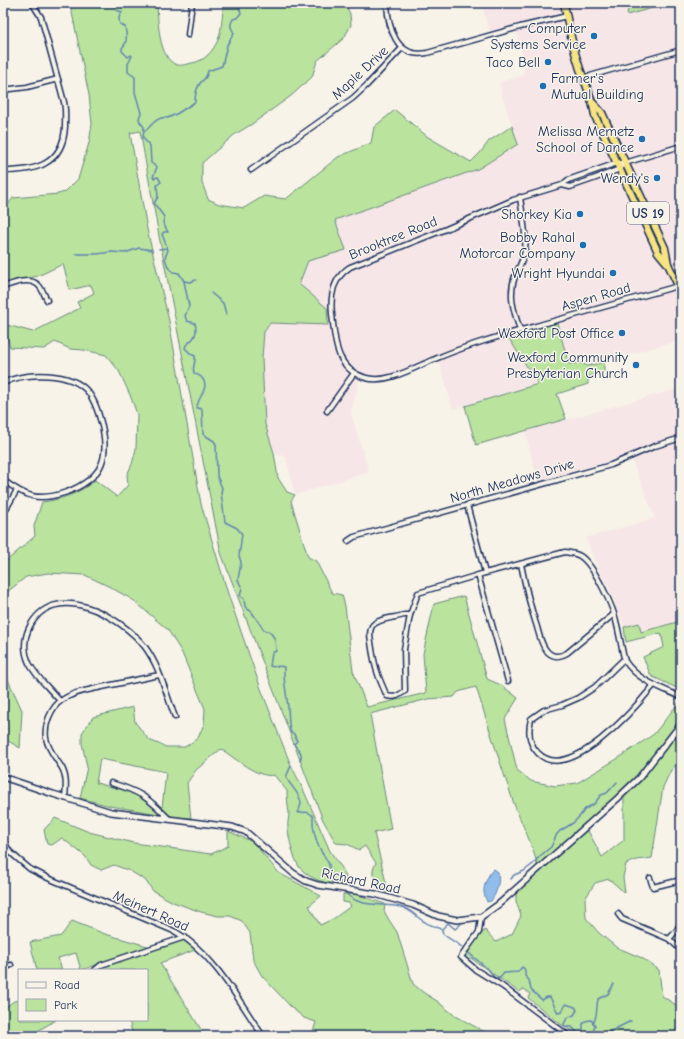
<svg xmlns="http://www.w3.org/2000/svg" width="684" height="1039" viewBox="0 0 684 1039" font-family="'Comic Neue',sans-serif">
	<style>
		.built { fill: #f7e6e7 }
		.green { fill: #bae39e; stroke: #6a897e; fill-rule: evenodd }
		.water { fill: #91bdea; stroke: #6284b2 }
		.lines { fill: none; stroke-linecap: round; stroke-linejoin: round }
		.stream { stroke: #6284b2; stroke-width: 1.5 }
		.minor-casing { stroke: #1b2f5e; stroke-width: 7 }
		.tertiary-casing { stroke: #1b2f5e; stroke-width: 8 }
		.trunk-casing { stroke: #1b2f5e; stroke-width: 9 }
		.minor { stroke: #f7f3e8; stroke-width: 4 }
		.tertiary { stroke: #f7f3e8; stroke-width: 5 }
		.trunk { stroke: #f6e381; stroke-width: 6 }
		.poi-dot { fill: #1f6fb2; stroke: #f7f3e8; stroke-width: 1.5 }
		.labels { text-anchor: middle; dominant-baseline: central; stroke-width: 3; stroke-linejoin: round; paint-order: stroke }
		.shield { fill: #f7f3e8; stroke: #5d6a87; stroke-width: 1 }
		.shield-label { font-size: 13px; font-weight: bold; fill: #1b2f5e }
		.poi-label { font-size: 14px; fill: #1b2f5e; stroke: #f7f3e8; text-anchor: end }
		.street-label { font-size: 14px; fill: #1b2f5e; stroke: #f7f3e8 }
	</style>
	<rect width="100%" height="100%" fill="#f7f3e8"/>
	<filter id="ink" filterUnits="userSpaceOnUse"><feTurbulence type="fractalNoise" baseFrequency=".025" numOctaves="2"/><feDisplacementMap in="SourceGraphic" scale="8" xChannelSelector="R" yChannelSelector="G"/><feConvolveMatrix kernelMatrix="1 2 1 2 8 2 1 2 1" color-interpolation-filters="sRGB"/></filter>
	<g filter="url(#ink)">
		<!-- built -->
		<g class="built">
			<path d="M481 3H629L627 15 671 3H681V340L588 366 581 363 569 365 509 337 539 384 453 409 439 361 386 381 359 380 351 413 369 472 295 495 286 457 274 453 265 424 262 358 263 332 270 323 327 308 298 284 308 261 345 250 335 220 478 169 518 144 502 95 499 82 522 76 525 65 515 27 490 33Z"/>
			<path d="M681 388V621L641 632 639 623 624 627 610 590 596 565 586 538 655 518 630 455 538 481 525 431Z"/>
		</g>
		<!-- green -->
		<g class="green">
			<path d="M70 3H157C158 19 158 59 177 65 181 66 188 64 192 63 205 61 213 51 218 40 222 30 222 14 224 3H345L350 14 351 25 344 38 317 61 312 77 291 96 252 124 234 135 202 163V183L208 199 219 204 244 208 264 196 286 199 338 157 371 143 374 127 395 110 428 137 471 162 480 153 489 141 512 126 518 144 478 169 335 220 346 250 308 261 299 284 327 308 328 325 270 323 264 332 262 358 265 424 274 453 278 478 287 492 295 495 291 501 308 557 316 561 332 593 342 595 345 606 353 671 367 707 426 693 423 654 434 604 464 596 487 679 501 685 518 698 505 719 517 770 531 781 555 786 577 783 617 759 654 734 679 702 681 704V761L671 770 663 787 652 858 637 860 626 864 623 877 625 893 609 879 595 883 585 899 586 918 599 933 616 947 642 958 659 970 662 996 681 1008V1036L579 1035 562 1025 528 998 530 994 524 989 519 992 465 954 485 930 496 942 512 934 521 916 516 901V889L538 869C534 845 521 824 513 801 500 763 488 725 476 687L458 692 454 697 428 699 370 714 391 829 374 833 389 895C379 885 367 878 376 863L365 846 359 850 347 844 336 843 323 820 221 553 159 236 140 131 130 133 147 229 169 321 201 504 229 597 261 689 290 763 303 789 330 851 342 868 350 887C333 885 313 882 301 869 295 864 288 837 288 828 287 823 289 818 289 813 288 806 287 799 287 791L274 775C258 779 235 758 221 749L196 770 187 783 191 818 172 817 162 808 166 772 100 759 96 783 136 793 159 812V814L110 806 80 798 87 767 82 743V733L93 717 133 707 135 722 149 740 166 747H185L198 738 204 724 205 709 182 653 168 630 133 600 110 587 85 575 48 573 26 577 7 592 3 603V564L35 536 34 526 42 502C60 500 81 493 95 480L117 497 128 485 127 475 132 464 136 449 137 414 130 395 119 371 106 355 84 350 70 349 55 342 44 349 10 347 3 324 33 332 80 308 77 302 94 293 91 285 70 290 63 264 38 276 9 282 3 287V211L13 198 58 194 65 192 78 179 89 143 92 124 89 95ZM624 794V840L602 857 586 827Z"/>
			<path d="M629 3H671L627 15Z"/>
			<path d="M557 323 569 364 581 363 588 366 604 362V372L588 377V384L557 394 566 419 476 445 465 406 538 384 508 337Z"/>
			<path d="M681 621V690L651 676 643 657 664 647 661 633 626 642 624 627 639 623 641 632Z"/>
			<path d="M3 664 9 682 22 710 20 748 3 738Z"/>
			<path d="M55 818 89 832 134 843 211 854 228 846V831L253 842 279 873 321 896 309 906 320 925 333 919 351 906 349 903 343 902V894H355L385 904 384 911 389 920 397 932 413 984 424 993 437 1001 454 1015 492 1036H324L313 1032 316 1022 304 1018 292 1008 262 976 253 960 250 933 242 921 230 916H218L201 912 173 902 153 891 145 880 130 871 114 865 101 870 91 865 85 856 62 838 52 845 47 844 44 830C47 825 52 823 55 818Z"/>
			<path d="M72 921 105 934 151 947 81 970 76 953 58 958 62 970H37L30 942 61 936Z"/>
			<path d="M183 940 189 943 195 950 160 963 205 1036H133L129 1020H147V970H98L104 965Z"/>
			<path d="M19 1000V1020H56L29 1036H3V1009L14 1001Z"/>
		</g>
		<!-- water -->
		<path class="water" d="M494 869 498 872C500 883 497 892 491 901L487 902C486 899 484 895 484 892 483 886 489 872 494 869Z"/>
		<g class="lines">
			<!-- stream -->
			<g class="stream">
				<path d="M120 3 116 5 115 7 116 10 122 12C119 17 118 18 120 24L125 27C127 35 128 43 122 48V51L128 57 131 55 132 56 128 64V72L135 77V92L141 113 139 118 140 122 144 127 143 138 150 146 151 163 157 167 153 177 154 178 158 177 161 182 157 185 158 197 154 203 164 217 163 223 168 232H164L162 234 168 250 165 258 168 267 173 272 179 273 184 281 189 306 185 316 187 321 195 323C198 334 194 339 186 345L185 348 191 354 195 356C196 363 192 366 194 373 197 375 201 376 202 378 211 388 196 399 197 408L202 409 203 434 214 441 216 444 217 476 222 488 221 493 225 522 237 528 242 534 239 556 241 562 238 580 242 588 240 596 244 599 245 606 247 609 251 611 264 630 270 632 275 639 276 651 272 653 270 666C274 668 279 665 284 667 283 681 287 694 288 708 289 717 288 725 291 733L294 734 297 741 294 744C297 750 304 751 300 761"/>
				<path d="M144 132C151 126 158 115 168 118L178 113 195 102C195 96 196 90 199 85 203 78 206 81 208 71L222 66 227 45 234 33C231 27 229 26 233 19L237 18 241 13 238 3"/>
				<path d="M159 249 167 248"/>
				<path d="M75 254H97L111 252 125 253 139 248 152 250"/>
				<path d="M184 281 190 282 196 280"/>
				<path d="M211 293 223 303 226 314"/>
				<path d="M291 766 286 777C290 786 300 793 301 803 301 806 299 809 298 813 305 812 308 811 313 816 312 829 316 842 322 853 324 856 328 861 329 865 330 871 329 876 333 883L340 882 344 886"/>
				<path d="M511 879 514 875 524 871 533 864 540 856 551 847 557 834 560 831 573 823 580 816 585 809 594 804 601 795 607 793 617 782"/>
				<path d="M347 894C359 908 385 903 401 907 411 909 417 918 425 922 430 926 437 926 442 930L443 934C448 938 453 941 458 944L489 970 494 977 499 979 504 973 518 972 522 967C526 969 525 972 525 976L529 980 531 990 542 1000 547 997H550L558 1013 562 1012 566 1004 575 1007 577 1010 574 1015 567 1018 564 1024 565 1027H572L579 1034 583 1031V1024L585 1021 591 1020 595 1025 593 1032 596 1036"/>
				<path d="M442 929 448 923 455 929 461 924"/>
				<path d="M593 1023C598 1016 596 1008 598 999L608 994 614 984"/>
				<path d="M598 1036 607 1033 631 1021"/>
			</g>
			<defs>
				<g id="minor">
					<path d="M387 3C388 27 396 59 427 53L520 27 567 16"/>
					<path d="M188 35 192 3"/>
					<path d="M583 78 681 50"/>
					<path d="M3 90 27 87 58 79"/>
					<path d="M251 170 353 98 367 85 402 48"/>
					<path d="M3 171C35 171 63 165 65 127 65 119 66 111 64 102L41 17 32 3"/>
					<path d="M562 185 570 187 593 179 620 169 625 163"/>
					<path d="M678 286C635 298 593 310 550 322 511 333 472 343 435 359 415 367 388 384 366 378 335 369 335 341 332 314 330 295 333 278 350 267L446 229 513 200 562 185 568 180 617 163H625L681 146"/>
					<path d="M3 287C12 284 28 277 37 284 42 287 44 295 47 300"/>
					<path d="M520 330C514 312 508 295 515 276 519 267 524 259 525 250 527 233 522 214 520 197"/>
					<path d="M3 383C26 372 71 371 88 392 96 402 99 415 102 426 110 461 100 479 67 492 38 502 26 497 3 480"/>
					<path d="M327 411 354 373"/>
					<path d="M467 505 485 573"/>
					<path d="M3 514 17 490"/>
					<path d="M348 541 354 537 611 465 655 446 681 438"/>
					<path d="M521 564C525 585 530 606 537 627 539 634 541 644 546 650 552 658 560 657 567 653L614 614"/>
					<path d="M478 575 508 681"/>
					<path d="M404 615H410L404 649 405 691C398 696 395 698 387 696 377 675 374 664 371 642 370 637 369 631 372 626 378 618 395 618 404 615Z"/>
					<path d="M410 615 418 593 485 573 565 552C569 553 575 553 580 556 594 565 614 608 617 625 619 632 623 657 625 661 637 680 661 688 681 697"/>
					<path d="M624 659 595 687 578 698 562 705 544 710 531 719C528 731 529 744 538 753 569 785 636 707 654 685"/>
					<path d="M60 701C50 689 36 677 29 663 24 652 24 639 29 628 53 578 121 616 145 647 160 667 166 694 175 717"/>
					<path d="M111 783C139 791 149 798 169 819"/>
					<path d="M65 798C66 788 67 777 62 768 56 758 48 750 46 738 44 725 51 707 62 700 73 692 89 690 102 687 121 683 140 679 159 675"/>
					<path d="M3 840 10 852 18 859 30 869 48 878 176 932C213 953 239 1001 263 1036"/>
					<path d="M650 878 653 887 681 880"/>
					<path d="M618 914 622 919 669 939 681 950"/>
					<path d="M481 917 479 932 461 957 476 970 502 986 569 1036"/>
					<path d="M669 939 677 930 681 922"/>
					<path d="M3 969 11 965"/>
					<path d="M95 970 101 965 185 937"/>
				</g>
				<path id="tertiary" d="M3 777 53 794 111 812 232 827 246 832 293 873 306 881 318 885 375 894 413 905 438 916 457 920 481 917 499 904 617 799 639 778 681 724"/>
				<g id="trunk">
					<path d="M564 3C568 25 573 48 580 69 586 85 593 100 595 116L658 252 668 264"/>
					<path d="M594 104 602 113 665 248 668 264 681 292"/>
				</g>
			</defs>
			<!-- minor casing -->
			<use href="#minor" class="minor-casing"/>
			<!-- tertiary casing -->
			<use href="#tertiary" class="tertiary-casing"/>
			<!-- trunk casing -->
			<use href="#trunk" class="trunk-casing"/>
			<!-- minor -->
			<use href="#minor" class="minor"/>
			<!-- tertiary -->
			<use href="#tertiary" class="tertiary"/>
			<!-- trunk -->
			<use href="#trunk" class="trunk"/>
		</g>
	</g>
	<!-- markers -->
	<g class="poi-dot">
		<circle cx="594" cy="36" r="4"/>
		<circle cx="548" cy="62" r="4"/>
		<circle cx="543" cy="86" r="4"/>
		<circle cx="642" cy="139" r="4"/>
		<circle cx="657" cy="178" r="4"/>
		<circle cx="580" cy="214" r="4"/>
		<circle cx="583" cy="245" r="4"/>
		<circle cx="613" cy="273" r="4"/>
		<circle cx="622" cy="333" r="4"/>
		<circle cx="636" cy="365" r="4"/>
	</g>
	<g class="labels">
		<!-- shield labels -->
		<rect class="shield" x="627" y="202" width="42" height="22" rx="3"/>
		<g class="shield-label">
			<text x="648" y="213">US 19</text>
		</g>
		<!-- poi labels -->
		<g class="poi-label">
			<text x="586" y="28">Computer<tspan x="586" dy="16">Systems Service</tspan></text>
			<text x="540" y="62">Taco Bell</text>
			<text x="551" y="78" text-anchor="start">Farmer's<tspan x="551" dy="16">Mutual Building</tspan></text>
			<text x="634" y="131">Melissa Memetz<tspan x="634" dy="16">School of Dance</tspan></text>
			<text x="649" y="178">Wendy's</text>
			<text x="572" y="214">Shorkey Kia</text>
			<text x="575" y="237">Bobby Rahal<tspan x="575" dy="16">Motorcar Company</tspan></text>
			<text x="605" y="273">Wright Hyundai</text>
			<text x="614" y="333">Wexford Post Office</text>
			<text x="628" y="357">Wexford Community<tspan x="628" dy="16">Presbyterian Church</tspan></text>
		</g>
		<!-- street labels -->
		<g class="street-label">
			<text transform="translate(360 73) rotate(-43)">Maple Drive</text>
			<text transform="translate(393 238) rotate(-22)">Brooktree Road</text>
			<text transform="translate(596 297) rotate(-16)">Aspen Road</text>
			<text transform="translate(512 481) rotate(-16)">North Meadows Drive</text>
			<text transform="translate(361 881) rotate(12)">Richard Road</text>
			<text transform="translate(151 911) rotate(24)">Meinert Road</text>
		</g>
	</g>
	<!-- margin -->
	<rect width="684" height="1039" fill="none" stroke="#f7f3e8" stroke-width="16"/>
	<rect x="8" y="8" width="668" height="1023" fill="none" stroke="#1b2f5e" stroke-width="1.5" filter="url(#ink)"/>
	<!-- legend -->
	<rect x="18" y="969" width="130" height="52" fill="#f7f3e8" stroke="#9fa5b1"/>
	<rect x="26" y="982" width="20" height="6" fill="#f7f3e8" stroke="#9fa5b1"/>
	<text x="54" y="989" font-size="12" fill="#1b2f5e">Road</text>
	<rect x="26" y="999" width="20" height="12" fill="#bae39e" stroke="#9fa5b1"/>
	<text x="54" y="1009" font-size="12" fill="#1b2f5e">Park</text>
</svg>
